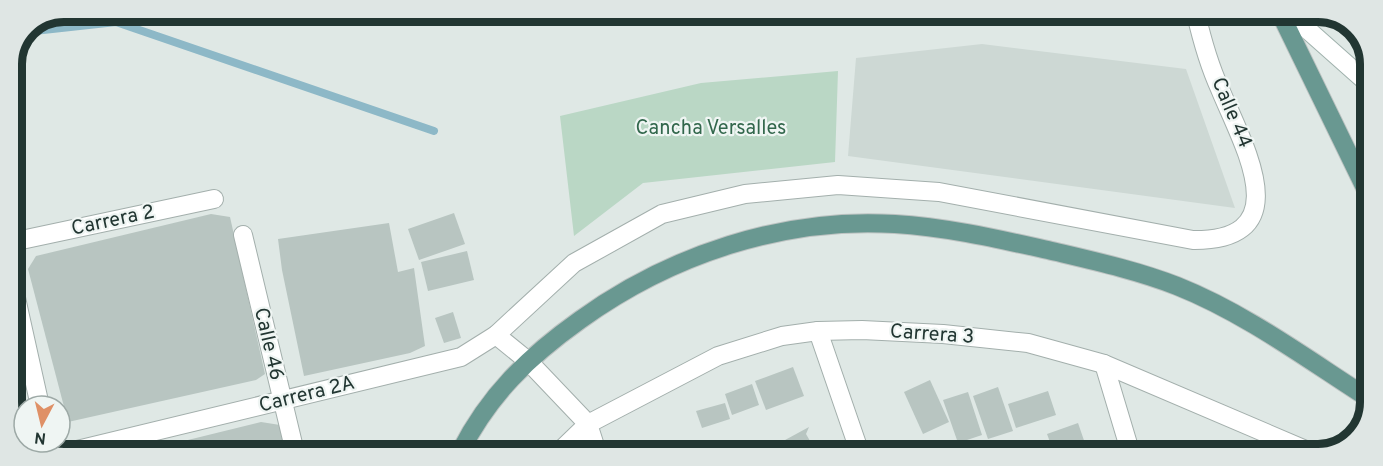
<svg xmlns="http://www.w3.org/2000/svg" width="1383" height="466" viewBox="0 0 1383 466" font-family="Overpass,sans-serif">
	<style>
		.built { fill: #cdd8d4 }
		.green { fill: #bad7c5 }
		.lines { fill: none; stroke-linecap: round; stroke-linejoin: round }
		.stream { stroke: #8db8c7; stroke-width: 8 }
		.building { fill: #b8c5c1 }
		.street-casing { stroke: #a3afac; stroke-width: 20 }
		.secondary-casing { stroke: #a0b2ad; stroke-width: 20 }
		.primary-casing { stroke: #bdc3c2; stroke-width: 20 }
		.street { stroke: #fff; stroke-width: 18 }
		.secondary { stroke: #fff; stroke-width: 18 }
		.primary { stroke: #699891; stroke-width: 18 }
		.labels { text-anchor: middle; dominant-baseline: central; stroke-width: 4.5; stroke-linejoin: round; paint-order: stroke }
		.street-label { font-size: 20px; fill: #223632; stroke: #eff5f3 }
		.park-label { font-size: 20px; fill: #32674c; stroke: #eff5f3 }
		.rim { fill: none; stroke: #223632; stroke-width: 8 }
	</style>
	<rect width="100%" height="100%" fill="#dfe8e5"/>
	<!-- built -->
	<path class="built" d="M982 44 1186 69 1235 208 848 156 856 58Z"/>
	<!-- green -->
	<path class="green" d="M838 71 835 162 643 183 574 236 560 116 701 83Z"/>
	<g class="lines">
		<!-- stream -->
		<path class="stream" d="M25 32 116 22 434 131"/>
	</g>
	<!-- building -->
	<g class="building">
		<path d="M454 213 465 244 419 260 408 229Z"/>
		<path d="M211 214 230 217 265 374 256 380 68 422 28 269 36 256Z"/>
		<path d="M389 223 398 272 414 268 425 346 410 353 304 376 282 270 278 239Z"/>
		<path d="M467 251 474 280 428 291 421 262Z"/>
		<path d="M453 312 461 338 444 343 435 318Z"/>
		<path d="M12 349 26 406 24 434 12 405Z"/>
		<path d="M793 367 804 396 766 410 755 381Z"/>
		<path d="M930 380 949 422 923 434 904 392Z"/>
		<path d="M752 384 759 405 732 415 725 394Z"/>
		<path d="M998 387 1013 431 988 439 973 396Z"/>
		<path d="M1048 391 1056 415 1016 428 1008 404Z"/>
		<path d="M968 392 982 435 958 443 943 400Z"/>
		<path d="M725 403 730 419 702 428 696 411Z"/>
		<path d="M261 422 280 425 286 452H139Z"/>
		<path d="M1078 423 1088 452 1054 453 1047 434Z"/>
		<path d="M809 427 806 434 817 453H761Z"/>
	</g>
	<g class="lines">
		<defs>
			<g id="street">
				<path d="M243 235 295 452"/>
				<path d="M12 242 214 199"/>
				<path d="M12 280 40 406"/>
				<path d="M818 331 860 453"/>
				<path d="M496 335 528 361 588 424 597 452"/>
				<path d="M1104 364 1131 454"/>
				<path d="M47 442 49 451"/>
				<path d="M73 451 461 357 496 335 574 263 662 214 745 194 838 185 939 192 1193 240C1300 241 1243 145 1220 89 1209 65 1202 40 1196 14"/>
				<path d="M559 452 588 424 718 356 782 336 818 331 862 330 943 334 1028 343 1104 364 1315 454"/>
			</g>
			<path id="secondary" d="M1291 15 1371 86"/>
			<g id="primary">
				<path d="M1281 15 1370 198"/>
				<path d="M460 452C489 395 528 357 580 320 670 255 783 217 895 224 946 227 998 239 1048 250 1090 260 1136 270 1177 286 1245 313 1307 359 1368 398"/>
			</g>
		</defs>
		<!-- street casing -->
		<use href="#street" class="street-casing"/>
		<!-- secondary casing -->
		<use href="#secondary" class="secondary-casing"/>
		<!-- primary casing -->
		<use href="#primary" class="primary-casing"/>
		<!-- street -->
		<use href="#street" class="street"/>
		<!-- secondary -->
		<use href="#secondary" class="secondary"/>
		<!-- primary -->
		<use href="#primary" class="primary"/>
	</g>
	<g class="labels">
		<!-- street labels -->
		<g class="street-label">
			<text transform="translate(1231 113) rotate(67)">Calle 44</text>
			<text transform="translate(113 221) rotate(-12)">Carrera 2</text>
			<text transform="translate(932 335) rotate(4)">Carrera 3</text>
			<text transform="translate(268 344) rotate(77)">Calle 46</text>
			<text transform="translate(307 395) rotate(-14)">Carrera 2A</text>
		</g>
		<!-- park labels -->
		<g class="park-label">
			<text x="711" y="129">Cancha Versalles</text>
		</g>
	</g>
	<!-- crop -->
	<path d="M0 0H1383V466H0ZM64 22H1318A42 42 0 0 1 1360 64V402A42 42 0 0 1 1318 444H64A42 42 0 0 1 22 402V64A42 42 0 0 1 64 22Z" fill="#dfe6e4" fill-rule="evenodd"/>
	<path class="rim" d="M64 22H1318A42 42 0 0 1 1360 64V402A42 42 0 0 1 1318 444H64A42 42 0 0 1 22 402V64A42 42 0 0 1 64 22Z"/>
	<!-- north arrow -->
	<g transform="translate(42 424) rotate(187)"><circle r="28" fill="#eff5f3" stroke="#9da9a6" stroke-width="1.5"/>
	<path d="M0-4.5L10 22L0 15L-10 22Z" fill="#df9066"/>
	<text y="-9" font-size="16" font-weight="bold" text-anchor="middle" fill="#223632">N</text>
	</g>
</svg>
